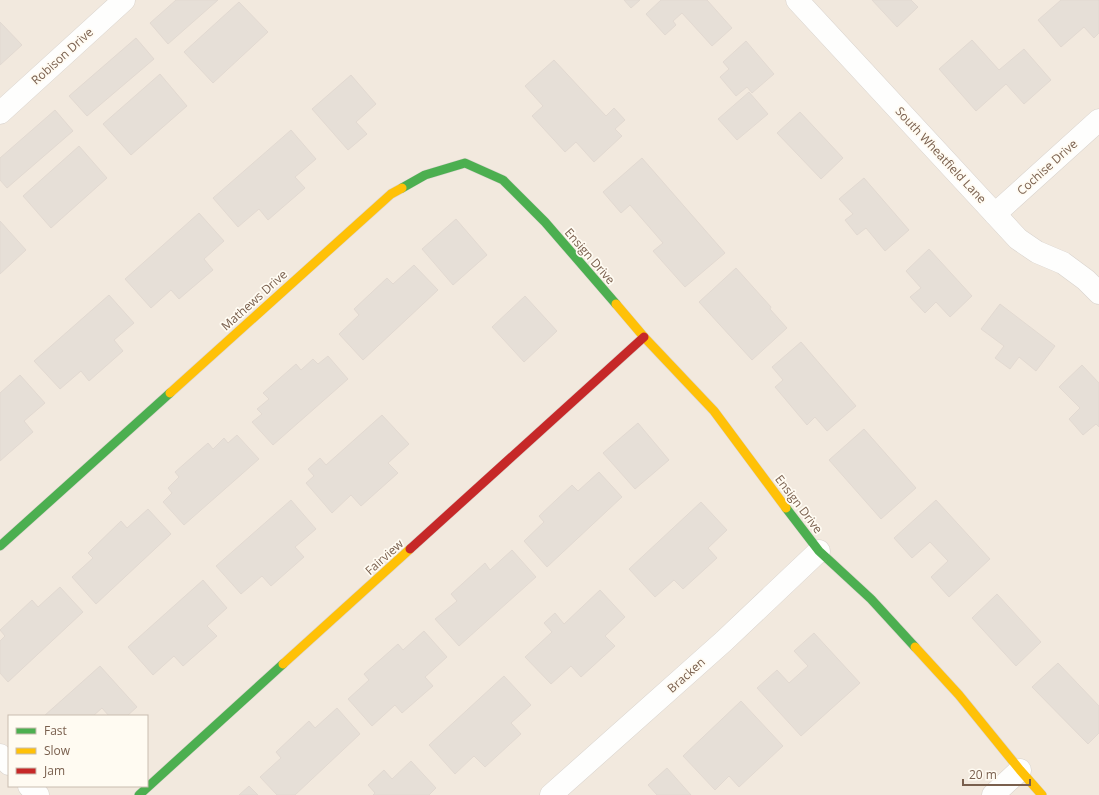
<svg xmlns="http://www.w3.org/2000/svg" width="1099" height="795" viewBox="0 0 1099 795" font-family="'Open Sans',sans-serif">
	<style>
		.residential { fill: #f2e9de; fill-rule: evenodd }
		.building { fill: #e6dfd7; stroke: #e2d9d1 }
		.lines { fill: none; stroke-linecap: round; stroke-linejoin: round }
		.street-casing { stroke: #d9d3cd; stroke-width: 23 }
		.fast-casing { stroke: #dad3cd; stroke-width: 10 }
		.slow-casing { stroke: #dad3cd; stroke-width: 10 }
		.jam-casing { stroke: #dad3cd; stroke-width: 10 }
		.street { stroke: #fefefd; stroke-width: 22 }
		.fast { stroke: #4caf50; stroke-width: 9 }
		.slow { stroke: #ffc107; stroke-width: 9 }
		.jam { stroke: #c62828; stroke-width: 9 }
		.labels { text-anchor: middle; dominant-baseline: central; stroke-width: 3.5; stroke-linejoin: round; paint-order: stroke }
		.street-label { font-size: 12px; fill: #795f4d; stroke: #fffbf2 }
	</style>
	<rect width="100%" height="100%" fill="#f9f6f0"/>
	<!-- residential -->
	<path class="residential" d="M0 0H1099V795H0ZM9 716H147V786H9Z"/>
	<!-- building -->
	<g class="building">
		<path d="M176 0H218L168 44 150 23Z"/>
		<path d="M624 0H640L631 8Z"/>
		<path d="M661 0H707L732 28 712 46 682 13 673 21 676 25 665 35 646 14Z"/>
		<path d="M872 0H911L918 7 897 27Z"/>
		<path d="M1061 0H1098L1099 1V33L1094 38 1084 27 1061 47 1038 20Z"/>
		<path d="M239 2 268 32 213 83 184 52Z"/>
		<path d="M0 22 22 45 0 65Z"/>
		<path d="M136 38 154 59 87 116 69 96Z"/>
		<path d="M972 40 999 70 1024 49 1051 80 1024 104 1006 84 976 111 939 69Z"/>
		<path d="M746 41 774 74 752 93 747 87 736 96 720 77 729 69 723 62Z"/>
		<path d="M554 60 606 116 614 108 625 120 615 129 622 136 594 162 576 142 565 152 532 116 543 106 525 86Z"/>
		<path d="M160 74 187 106 131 155 103 124Z"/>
		<path d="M351 75 376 104 356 122 367 134 348 150 312 109Z"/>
		<path d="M749 92 768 114 737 140 718 119Z"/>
		<path d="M55 110 73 131 7 188 0 180V158Z"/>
		<path d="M800 112 843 158 821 179 777 133Z"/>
		<path d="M291 130 316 159 295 177 305 188 268 220 259 209 238 227 213 198Z"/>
		<path d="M79 146 107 178 51 228 23 196Z"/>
		<path d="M642 158 725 253 685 287 653 251 663 243 630 205 621 213 603 192Z"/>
		<path d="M864 178 909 230 885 251 866 228 857 235 845 220 853 214 839 199Z"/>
		<path d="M199 213 224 241 204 259 213 270 179 299 171 290 151 308 125 279Z"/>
		<path d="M456 219 487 255 453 285 422 249Z"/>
		<path d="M0 221 26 250 0 274Z"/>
		<path d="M929 249 972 296 950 317 936 302 925 313 910 297 921 288 906 271Z"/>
		<path d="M414 265 438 290 363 360 339 334 359 315 354 309 387 278 393 284Z"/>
		<path d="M736 268 771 307 770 309 787 328 752 360 699 302Z"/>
		<path d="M109 295 134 323 114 340 123 351 89 381 81 371 60 389 34 361Z"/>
		<path d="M525 296 557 331 524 362 492 327Z"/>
		<path d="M1000 304 1055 346 1036 371 1019 357 1010 369 995 358 1004 346 981 329Z"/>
		<path d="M801 342 856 406 827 431 815 417 807 425 775 387 783 380 772 367Z"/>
		<path d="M328 356 348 379 273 445 252 422 262 414 257 409 269 399 263 393 296 364 301 370 313 359 318 364Z"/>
		<path d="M1082 365 1099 383V427L1096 424 1083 435 1069 419 1080 408 1059 387Z"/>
		<path d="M20 375 45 403 24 421 33 432 0 461V393Z"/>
		<path d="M382 415 409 444 388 463 398 473 361 506 351 495 332 513 306 483 314 476 308 469 320 458 326 465Z"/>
		<path d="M638 423 669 460 635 489 603 453Z"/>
		<path d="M864 429 916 488 881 519 829 460Z"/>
		<path d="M237 435 259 459 184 525 163 502 172 493 168 488 179 477 175 472 208 443 213 449 224 438 228 443Z"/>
		<path d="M599 472 622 497 547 567 524 541 544 522 539 516 572 485 578 491Z"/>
		<path d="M291 500 316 529 295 547 304 557 271 586 262 576 241 594 216 566Z"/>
		<path d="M936 500 990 559 949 597 931 577 948 561 930 542 912 558 894 538Z"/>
		<path d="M701 502 727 530 708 548 717 558 683 589 674 580 655 597 629 569Z"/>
		<path d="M148 509 171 534 96 604 72 577 93 558 88 553 121 521 127 528Z"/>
		<path d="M512 550 536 577 459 646 435 619 457 601 451 594 485 563 490 570Z"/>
		<path d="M203 580 227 608 207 626 217 636 183 666 174 656 153 675 128 647Z"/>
		<path d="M60 587 83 612 8 682 0 673V641L5 636 0 630 32 600 38 607Z"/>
		<path d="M600 590 625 617 605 636 615 646 581 677 571 666 551 684 525 657 552 632 544 623 555 613 564 624Z"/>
		<path d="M997 594 1041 642 1016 666 972 618Z"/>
		<path d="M424 631 447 657 425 677 433 686 402 713 395 705 372 726 348 699 369 680 364 674 398 644 403 650Z"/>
		<path d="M814 633 860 683 801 736 757 688 777 670 789 683 808 666 794 651Z"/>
		<path d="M1058 663 1099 706V733L1088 744 1032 687Z"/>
		<path d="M100 666 137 707 127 716H109L102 708 93 716H44Z"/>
		<path d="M504 676 531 705 511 723 521 734 485 767 474 756 455 774 429 745Z"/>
		<path d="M741 701 783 746 739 787 729 776 715 790 683 756Z"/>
		<path d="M337 708 360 734 295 795H277L260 777 281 758 276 752 309 721 315 728Z"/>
		<path d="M411 761 436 788 429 795H373L375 793 368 785 384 770 392 779Z"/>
		<path d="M667 768 691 795H657L648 785Z"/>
		<path d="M249 786 258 795H239Z"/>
	</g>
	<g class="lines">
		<defs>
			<g id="street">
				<path d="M797 0 1018 239 1037 252 1063 263 1086 280 1099 293"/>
				<path d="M0 113 124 0"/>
				<path d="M995 214 1099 120"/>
				<path d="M0 755 9 764"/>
				<path d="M29 786 38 795"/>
				<path d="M551 795 724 641 819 551"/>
				<path d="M993 795 1020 770"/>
			</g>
			<g id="fast">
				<path d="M402 188 425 175 465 163 503 180 545 222 616 304"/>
				<path d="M786 508 819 551 871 599 915 647"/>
				<path d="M0 546 170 393"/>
				<path d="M139 795 283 664"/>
			</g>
			<g id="slow">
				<path d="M616 304 644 337 714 411 786 508"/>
				<path d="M170 393 391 194 402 188"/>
				<path d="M915 647 959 695 1020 770 1042 795"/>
				<path d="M283 664 410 549"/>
			</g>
			<path id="jam" d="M410 549 644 337"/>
		</defs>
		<!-- street casing -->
		<use href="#street" class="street-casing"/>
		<!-- fast casing -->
		<use href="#fast" class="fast-casing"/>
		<!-- slow casing -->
		<use href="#slow" class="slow-casing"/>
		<!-- jam casing -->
		<use href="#jam" class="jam-casing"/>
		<!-- street -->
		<use href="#street" class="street"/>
		<!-- fast -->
		<use href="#fast" class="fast"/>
		<!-- slow -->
		<use href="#slow" class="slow"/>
		<!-- jam -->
		<use href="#jam" class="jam"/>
	</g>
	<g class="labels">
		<!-- street labels -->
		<g class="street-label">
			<text transform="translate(62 56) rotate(-42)">Robison Drive</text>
			<text transform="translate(941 155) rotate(47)">South Wheatfield Lane</text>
			<text transform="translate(1047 167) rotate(-42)">Cochise Drive</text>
			<text transform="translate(590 256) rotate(49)">Ensign Drive</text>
			<text transform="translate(254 300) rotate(-42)">Mathews Drive</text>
			<text transform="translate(799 504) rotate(53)">Ensign Drive</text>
			<text transform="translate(384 557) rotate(-42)">Fairview</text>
			<text transform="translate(686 675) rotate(-42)">Bracken</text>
		</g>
	</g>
	<!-- legend -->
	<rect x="8" y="715" width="140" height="72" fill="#fffbf2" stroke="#c9bdb0"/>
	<rect x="16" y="728" width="20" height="6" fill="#4caf50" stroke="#c9bdb0"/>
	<text x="44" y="735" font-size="12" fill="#795f4d">Fast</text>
	<rect x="16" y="748" width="20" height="6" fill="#ffc107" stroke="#c9bdb0"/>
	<text x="44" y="755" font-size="12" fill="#795f4d">Slow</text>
	<rect x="16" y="768" width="20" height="6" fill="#c62828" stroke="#c9bdb0"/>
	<text x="44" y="775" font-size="12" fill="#795f4d">Jam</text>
	<!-- scale -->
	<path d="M963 779v6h67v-6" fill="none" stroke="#795f4d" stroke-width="2"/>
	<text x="969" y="779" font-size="12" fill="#795f4d" stroke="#fffbf2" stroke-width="3" paint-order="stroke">20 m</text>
</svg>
